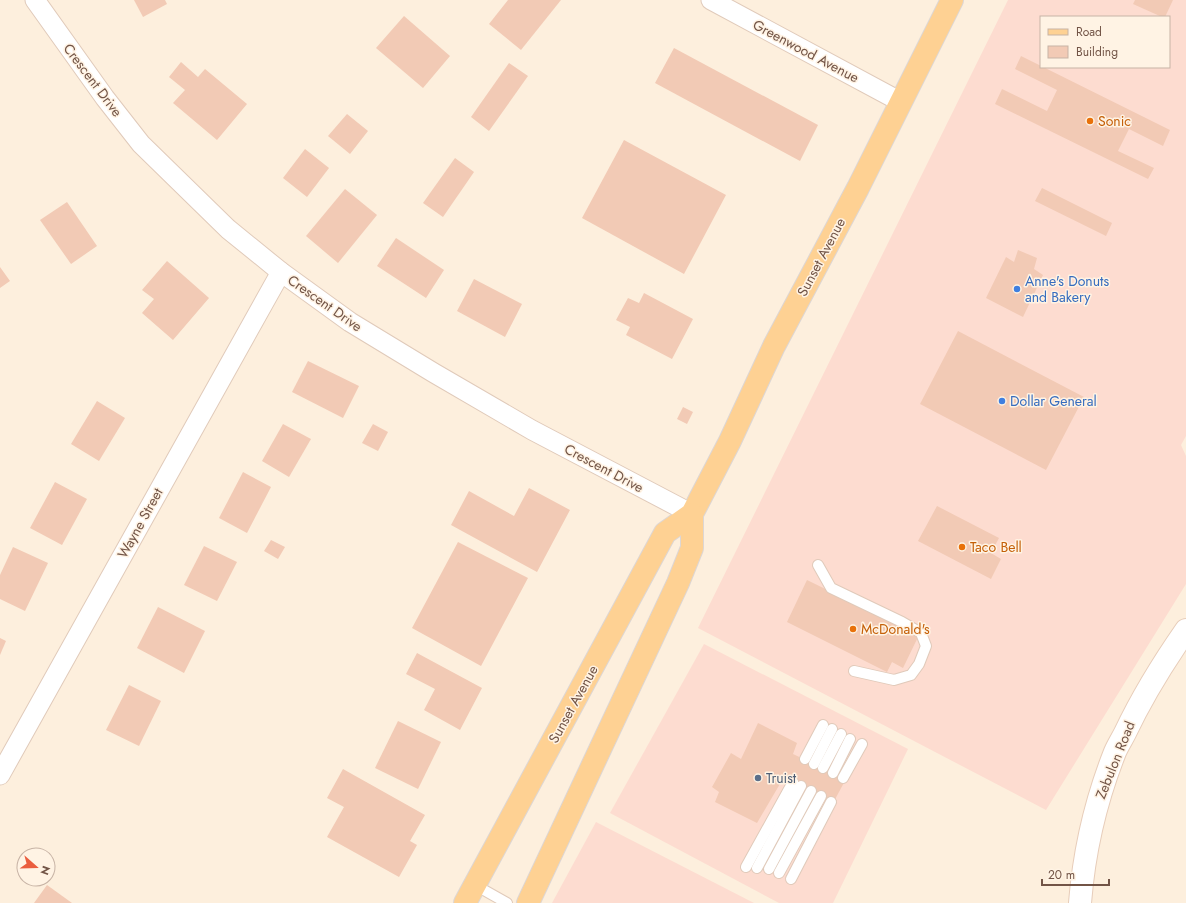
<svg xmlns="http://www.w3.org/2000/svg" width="1186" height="903" viewBox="0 0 1186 903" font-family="Jost,sans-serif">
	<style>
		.commercial { fill: #fddcd0; fill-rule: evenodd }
		.building { fill: #f2cab5 }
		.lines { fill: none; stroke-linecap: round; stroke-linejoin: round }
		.lane-casing { stroke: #e0caba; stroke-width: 12 }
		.street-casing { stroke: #e0caba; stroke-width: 21 }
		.secondary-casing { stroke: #e7cdba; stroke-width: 24 }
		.primary-casing { stroke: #ddd6d3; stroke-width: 24 }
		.lane { stroke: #fff; stroke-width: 10 }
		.street { stroke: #fff; stroke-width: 19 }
		.secondary { stroke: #fff; stroke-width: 22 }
		.primary { stroke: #fed193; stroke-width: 22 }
		.food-dot { fill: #e8710a; stroke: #fff3e4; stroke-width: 1.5 }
		.shop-dot { fill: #3f7fe0; stroke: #fff3e4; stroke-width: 1.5 }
		.service-dot { fill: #5c6f8a; stroke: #fff3e4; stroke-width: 1.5 }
		.labels { text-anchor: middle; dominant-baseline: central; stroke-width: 3; stroke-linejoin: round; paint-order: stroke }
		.street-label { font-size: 14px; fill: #725446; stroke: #fff3e4 }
		.food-label { font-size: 14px; fill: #c56008; stroke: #fff3e4; text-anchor: start }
		.shop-label { font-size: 14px; fill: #366cbe; stroke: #fff3e4; text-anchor: start }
		.service-label { font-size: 14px; fill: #4e5e75; stroke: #fff3e4; text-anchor: start }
	</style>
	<rect width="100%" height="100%" fill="#fdefdd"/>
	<!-- commercial -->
	<g class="commercial">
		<path d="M1008 0H1186V436L1181 445 1186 456V584L1046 810 698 628ZM1041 17H1169V67H1041Z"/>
		<path d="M704 644 908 749 833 903H779L610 813Z"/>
		<path d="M596 822 754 903H552Z"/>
	</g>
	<!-- building -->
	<g class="building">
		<path d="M134 0H165L167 4 143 17Z"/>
		<path d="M508 0H561L521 50 489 24Z"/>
		<path d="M1135 0H1173L1165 17H1162L1133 4Z"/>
		<path d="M404 16 450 56 423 88 376 48Z"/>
		<path d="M674 48 818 125 800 161 655 83Z"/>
		<path d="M1021 56 1170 130 1163 146 1129 129 1118 151 1154 168 1148 179 995 104 1002 89 1047 111 1057 90 1015 69Z"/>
		<path d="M181 62 198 77 205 69 247 104 217 140 173 103 185 90 169 77Z"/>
		<path d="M509 63 528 76 489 131 471 117Z"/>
		<path d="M347 114 368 131 350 154 328 136Z"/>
		<path d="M624 140 726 195 684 274 582 218Z"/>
		<path d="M305 149 329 168 307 197 283 178Z"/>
		<path d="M455 158 474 172 443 217 423 203Z"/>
		<path d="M1042 188 1112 223 1106 236 1035 201Z"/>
		<path d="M345 189 377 215 338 263 306 236Z"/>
		<path d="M67 202 97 246 71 264 40 220Z"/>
		<path d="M396 238 444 270 426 298 377 266Z"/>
		<path d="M1018 250 1037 258 1034 269 1043 275 1023 317 986 298 1006 257 1014 262Z"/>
		<path d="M167 261 209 298 173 340 142 313 154 299 142 290Z"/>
		<path d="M0 267 10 281 0 288Z"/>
		<path d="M474 279 522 304 505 337 457 311Z"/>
		<path d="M644 293 693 319 672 359 626 335 630 327 616 320 628 298 639 303Z"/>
		<path d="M958 331 1084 397 1046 470 920 404Z"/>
		<path d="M308 361 359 386 343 418 292 392Z"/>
		<path d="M97 401 125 418 99 461 71 444Z"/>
		<path d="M683 407 693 412 687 424 677 419Z"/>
		<path d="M283 424 311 439 289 477 262 461Z"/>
		<path d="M373 424 388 432 378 451 362 443Z"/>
		<path d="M243 472 271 487 247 533 219 518Z"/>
		<path d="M55 482 87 499 62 545 30 528Z"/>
		<path d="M529 488 570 510 537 572 451 525 469 491 514 516Z"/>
		<path d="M937 506 999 538 991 553 1001 559 991 579 918 541Z"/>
		<path d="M271 540 285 547 278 559 264 551Z"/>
		<path d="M458 542 528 578 481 666 412 628Z"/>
		<path d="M204 546 237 562 217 601 184 585Z"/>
		<path d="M13 547 48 563 25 611 0 599V575Z"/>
		<path d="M807 580 919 635 903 668 892 662 887 672 787 622Z"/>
		<path d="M158 607 205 631 184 673 137 648Z"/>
		<path d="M0 638 6 641 0 655Z"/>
		<path d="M417 653 482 688 460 730 424 710 435 689 406 674Z"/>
		<path d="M129 685 161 701 139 746 106 730Z"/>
		<path d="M398 721 441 742 418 789 375 768Z"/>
		<path d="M758 723 797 743 793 754 846 779 833 803 784 777 757 823 715 802 719 792 712 787 731 753 741 759Z"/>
		<path d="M343 769 425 815 410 841 417 845 399 877 327 837 344 807 327 798Z"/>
		<path d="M47 885 72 903H34Z"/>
	</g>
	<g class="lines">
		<defs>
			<g id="lane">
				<path d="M818 565 831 588 902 622 921 633 926 646 919 664 911 675 894 680 854 671"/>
				<path d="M805 759 823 725"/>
				<path d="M814 764 832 729"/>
				<path d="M823 768 841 734"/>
				<path d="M833 773 850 739"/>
				<path d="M843 778 862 744"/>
				<path d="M746 867 793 782"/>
				<path d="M757 868 801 786"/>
				<path d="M769 869 811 791"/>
				<path d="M779 873 821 796"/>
				<path d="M791 879 831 802"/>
				<path d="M475 885 507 903"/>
			</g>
			<g id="street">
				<path d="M35 0 105 98 141 144 228 229 281 272 350 322 434 373 532 430 692 514"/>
				<path d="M711 0 901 102"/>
				<path d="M0 775 281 272"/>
			</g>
			<path id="secondary" d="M1080 903C1084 852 1096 800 1115 752 1118 745 1122 739 1125 733 1142 697 1163 663 1186 630"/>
			<g id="primary">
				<path d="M465 903 665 533 692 514 730 441 774 346 858 188 952 0"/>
				<path d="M528 903 678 583 692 548V514"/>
			</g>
		</defs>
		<!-- lane casing -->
		<use href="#lane" class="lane-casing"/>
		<!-- street casing -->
		<use href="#street" class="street-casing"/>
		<!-- secondary casing -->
		<use href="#secondary" class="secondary-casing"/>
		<!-- primary casing -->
		<use href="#primary" class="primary-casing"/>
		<!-- lane -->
		<use href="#lane" class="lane"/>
		<!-- street -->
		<use href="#street" class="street"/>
		<!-- secondary -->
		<use href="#secondary" class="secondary"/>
		<!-- primary -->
		<use href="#primary" class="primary"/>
	</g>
	<!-- markers -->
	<g class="food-dot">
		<circle cx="1090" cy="121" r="4"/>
		<circle cx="962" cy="547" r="4"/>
		<circle cx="853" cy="629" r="4"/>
	</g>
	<g class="shop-dot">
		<circle cx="1017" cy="289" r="4"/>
		<circle cx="1002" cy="401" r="4"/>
	</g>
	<circle class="service-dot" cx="758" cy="778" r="4"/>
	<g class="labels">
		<!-- street labels -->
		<g class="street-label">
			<text transform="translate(806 51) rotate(28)">Greenwood Avenue</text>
			<text transform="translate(93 80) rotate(53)">Crescent Drive</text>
			<text transform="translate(821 257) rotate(-62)">Sunset Avenue</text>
			<text transform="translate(325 303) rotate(35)">Crescent Drive</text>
			<text transform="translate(604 468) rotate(28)">Crescent Drive</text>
			<text transform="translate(140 523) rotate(-61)">Wayne Street</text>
			<text transform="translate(573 704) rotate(-61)">Sunset Avenue</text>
			<text transform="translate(1115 760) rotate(-68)">Zebulon Road</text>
		</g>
		<!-- food labels -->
		<g class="food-label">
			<text x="1098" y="121">Sonic</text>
			<text x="970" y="547">Taco Bell</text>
			<text x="861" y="629">McDonald's</text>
		</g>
		<!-- shop labels -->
		<g class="shop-label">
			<text x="1025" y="281">Anne's Donuts<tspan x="1025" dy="16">and Bakery</tspan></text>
			<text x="1010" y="401">Dollar General</text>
		</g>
		<!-- service labels -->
		<g class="service-label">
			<text x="766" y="778">Truist</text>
		</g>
	</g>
	<!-- legend -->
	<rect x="1040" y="16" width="130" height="52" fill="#fff3e4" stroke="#c7b3a5"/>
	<rect x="1048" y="29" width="20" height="6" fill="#fed193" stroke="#c7b3a5"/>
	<text x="1076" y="36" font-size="12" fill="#725446">Road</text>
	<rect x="1048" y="46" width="20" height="12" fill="#f2cab5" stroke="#c7b3a5"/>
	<text x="1076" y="56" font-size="12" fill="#725446">Building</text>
	<!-- north arrow -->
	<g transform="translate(36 867) rotate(110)"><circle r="19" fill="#fff3e4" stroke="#c7b3a5"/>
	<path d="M0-3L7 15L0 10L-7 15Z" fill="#ea5d3e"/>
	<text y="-6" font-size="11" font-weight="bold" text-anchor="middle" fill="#725446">N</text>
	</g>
	<!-- scale -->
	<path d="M1042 879v6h67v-6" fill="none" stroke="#725446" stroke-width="2"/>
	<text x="1048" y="879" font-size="12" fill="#725446" stroke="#fff3e4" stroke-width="3" paint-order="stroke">20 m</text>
</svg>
